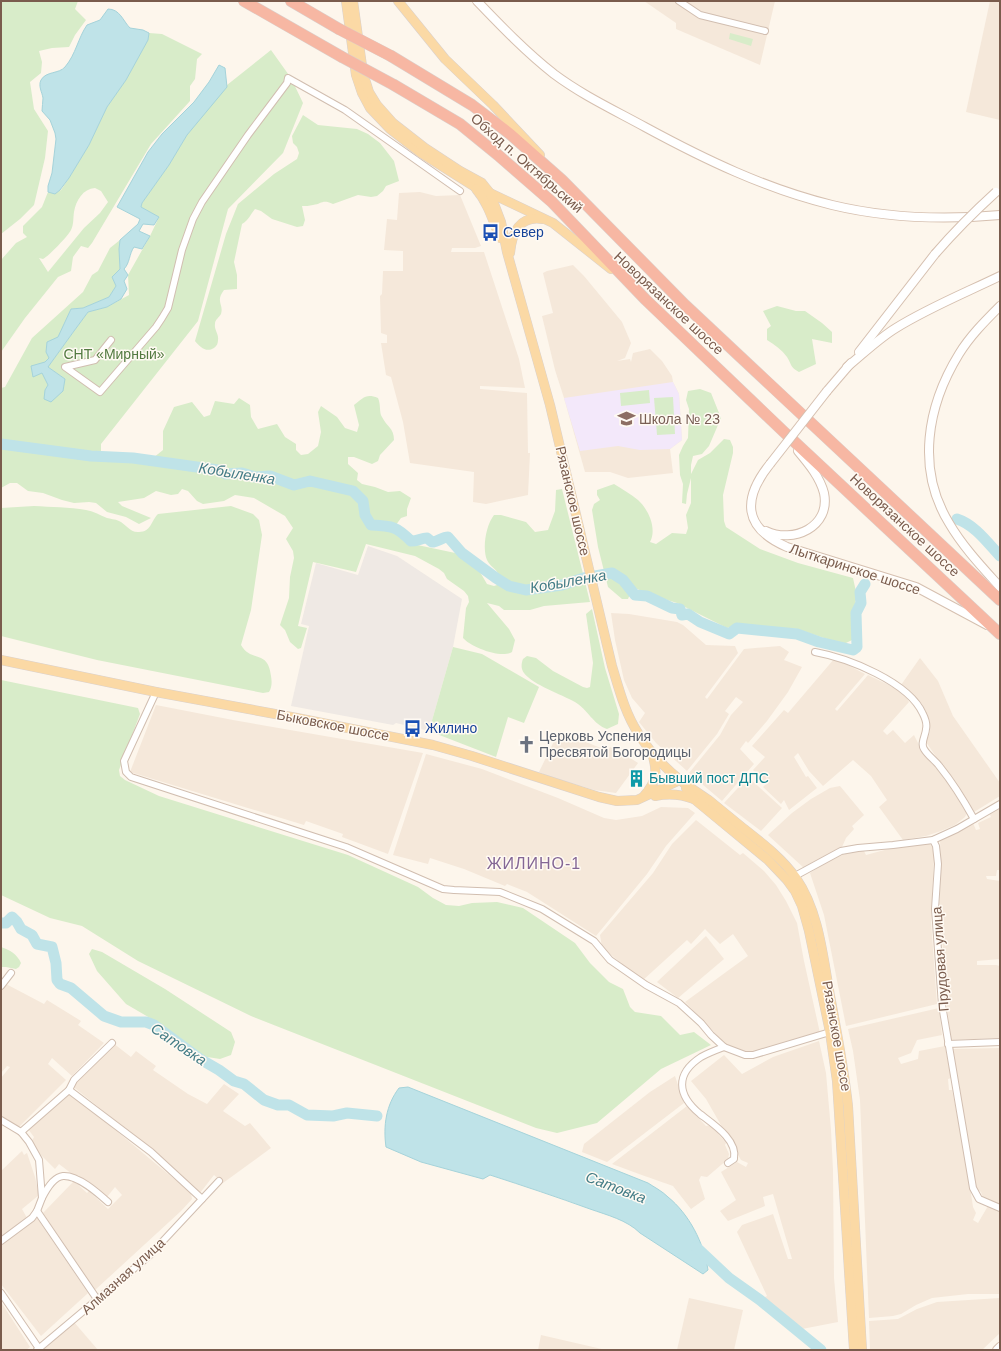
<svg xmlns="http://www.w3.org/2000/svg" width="1001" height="1351" viewBox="0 0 1001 1351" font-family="Helvetica,sans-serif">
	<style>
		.residential { fill: #f5e8da }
		.industrial { fill: #efe9e4 }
		.education { fill: #f3e8fa }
		.green { fill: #d8ecc9; fill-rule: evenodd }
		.water { fill: #bfe3e8; stroke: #a5d3da }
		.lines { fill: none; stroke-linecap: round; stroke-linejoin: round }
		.river { stroke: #bfe3e8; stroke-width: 11 }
		.street-casing { stroke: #d1beb0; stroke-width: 8 }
		.secondary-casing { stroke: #d6c0b0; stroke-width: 10 }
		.primary-casing { stroke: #dad1cd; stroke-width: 10 }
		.highway-casing { stroke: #dad1cd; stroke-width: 12 }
		.street { stroke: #fff; stroke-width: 6 }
		.secondary { stroke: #fff; stroke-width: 8 }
		.primary { stroke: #fbd9a5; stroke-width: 9 }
		.highway { stroke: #f7b7a3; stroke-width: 11 }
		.secondary-bridge-casing { stroke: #d6c0b0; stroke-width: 10; stroke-linecap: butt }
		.highway-bridge-casing { stroke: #dad1cd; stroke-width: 12; stroke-linecap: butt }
		.secondary-bridge { stroke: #fff; stroke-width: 8 }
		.highway-bridge { stroke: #f7b7a3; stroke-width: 11 }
		.labels { text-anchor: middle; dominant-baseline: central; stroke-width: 3; stroke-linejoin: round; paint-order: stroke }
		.street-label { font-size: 14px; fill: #7a5c4d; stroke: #fffaf3 }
		.transit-label { font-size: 14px; fill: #164399; stroke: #fffaf3; text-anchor: start }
		.park-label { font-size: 14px; fill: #537a41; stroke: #fffaf3 }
		.education-label { font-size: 14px; fill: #785e54; stroke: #fffaf3; text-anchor: start }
		.worship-label { font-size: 14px; fill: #5b616d; stroke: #fffaf3; text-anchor: start }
		.culture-label { font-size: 14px; fill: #0d838f; stroke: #fffaf3; text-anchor: start }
		.water-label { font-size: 15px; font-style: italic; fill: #437c86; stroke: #fffaf3 }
		.quarter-label { font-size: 16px; letter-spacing: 1px; fill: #846695; stroke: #fffaf3 }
	</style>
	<rect width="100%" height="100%" fill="#fdf6ec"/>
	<!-- residential -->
	<g class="residential">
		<path d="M644 1H775L760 65 676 29V23Z"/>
		<path d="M990 1H1000V120L966 112Z"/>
		<path d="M420 192 436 196 460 195 481 246 475 248H452L451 252H484L519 359 525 388 480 386V389L527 393 528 453H530L528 495 486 504 473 502 474 472 410 463 403 422 391 377 386 375 381 343H387V335L381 333 380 296 382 294 383 271H403V251L384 250 387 219 397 220 399 193Z"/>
		<path d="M573 265 584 276 622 322 631 343 625 358 617 361 630 359 631 362 633 353 650 349 662 361 672 376 673 382 679 394 682 440 670 449 673 473 628 478 610 472H585L564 398 555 370 542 316 553 313 543 273 547 271Z"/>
		<path d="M611 613 629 614 677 622 683 625 706 645 735 646 738 653 705 697 707 699 744 649 780 646 789 652 784 660 802 667 788 692 767 721 748 743 746 741 740 749 754 764 722 801 689 773 720 735 731 715 743 702 736 697 725 711 729 714 717 734 687 771 656 743 639 722 645 713 632 698 624 680 615 640Z"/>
		<path d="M920 658 938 681 953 716 1000 783V796L974 812 926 742 930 733V726L922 704 901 685Z"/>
		<path d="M834 659 840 661 865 674 835 709 837 711 868 675 897 689 905 695 909 702 883 731 887 735 893 730 905 743 914 735 919 745 947 782 967 813 965 817 955 825 941 831 926 836 903 840 879 807 887 800 871 776 853 760 823 786 809 771 798 753 794 757 806 777 808 776 817 788 789 810 784 800 781 804 763 787 766 784 753 770 765 757 752 746 784 710 788 713Z"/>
		<path d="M156 705 233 720 423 753 388 854 342 837 343 834 306 821 304 825 130 772Z"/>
		<path d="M559 731 608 751 610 747 627 756 638 763 616 793 594 790 548 776 539 772Z"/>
		<path d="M426 754 482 769 558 798 604 818 616 820 642 816 661 807 688 808 695 813 666 846 647 874 596 936 527 892 507 884 505 886 464 869 430 858 428 864 393 855Z"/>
		<path d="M748 777 782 808 761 831 724 803Z"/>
		<path d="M840 786 864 815 852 826 854 829 846 838 842 847 804 868 768 835 792 813 811 799 830 788Z"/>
		<path d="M1000 807V870H997L996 876H986L987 879 1000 881V959L977 961V965H996L1000 966V1038L951 1040 947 1007 945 968 939 910 941 872 940 840 973 823 976 830 980 829 978 823 991 817 989 813Z"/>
		<path d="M696 820 740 855 743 853 764 871 776 885 786 901 797 923 804 961 820 1033 754 1053H742L721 1042 715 1033 685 1002 748 956 733 934 720 944 705 929 691 944 687 940 642 981 602 947 600 935 653 873 672 844Z"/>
		<path d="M929 843 932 847 934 856 931 921 937 1004 846 1026 824 915 810 873 825 863 842 855 863 849 866 855 892 848Z"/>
		<path d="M706 936 724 959 678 998 657 982Z"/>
		<path d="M6 984 44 1004 47 1000 81 1021 78 1025 104 1043 72 1076 52 1058 48 1064 66 1080 20 1126H17L1 1116V1078L10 1067 7 1066 1 1073V989Z"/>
		<path d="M939 1008 942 1035 917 1040 911 1053 898 1058 901 1064 918 1059 919 1051 945 1046 951 1078 948 1079 949 1090H952L955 1105 968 1173 973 1207 976 1213 973 1220 978 1223 988 1206 1000 1211V1294H968L932 1298 916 1305 901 1314 893 1316 869 1318 860 1100 853 1051 848 1029Z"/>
		<path d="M819 1041 826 1073 831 1130 833 1170 834 1278 838 1322 802 1329 784 1317 763 1298 767 1296 737 1232 742 1225 773 1214 788 1259H792L773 1194 763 1197 765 1206 728 1221 720 1211 736 1200 721 1172 737 1162 746 1167 748 1163 741 1160 706 1099 691 1081 724 1055 742 1074 773 1057Z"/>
		<path d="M113 1043 131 1057 136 1051 156 1066 153 1070 188 1094 207 1104 224 1084 239 1094 223 1111 245 1126 250 1123 271 1148 223 1183 214 1175 200 1193 162 1158 71 1085Z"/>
		<path d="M1000 1048V1206L983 1198 981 1192 975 1187 969 1144 953 1049Z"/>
		<path d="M675 1076 684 1103 607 1162 582 1152 584 1144 650 1092Z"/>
		<path d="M72 1094 191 1193 192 1199 181 1211 95 1290 43 1213 74 1181 87 1193 89 1191 108 1209 122 1195 115 1187 107 1197 78 1175 76 1177 59 1164 55 1169 40 1154 32 1141 34 1137 28 1129 65 1095Z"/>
		<path d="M687 1106 706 1126 711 1125 726 1143 725 1145 729 1154 728 1159 707 1177 701 1176 699 1180 705 1199 691 1209 673 1186 639 1174 612 1164Z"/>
		<path d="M22 1151 24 1155 27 1153 35 1177 39 1195 22 1209 27 1218 1 1237V1171Z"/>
		<path d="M37 1218 88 1293 41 1336 1 1284V1243Z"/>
		<path d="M689 1298 743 1310 734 1350H677Z"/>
		<path d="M1000 1298V1333L982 1350H870L869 1321 898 1319 917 1309 937 1302Z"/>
		<path d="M1 1302 30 1347 26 1350H1Z"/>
		<path d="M73 1321 98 1350H44L42 1348Z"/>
		<path d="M541 1335 606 1350H538Z"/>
	</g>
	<!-- industrial -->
	<path class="industrial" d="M368 546 397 556 462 599 453 647 429 731 396 723 393 725 291 706 309 626 301 624 316 563 358 575Z"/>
	<!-- education -->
	<path class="education" d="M673 382 679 394 682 440 670 449 640 450 618 446 580 451 564 398Z"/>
	<!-- green -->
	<g class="green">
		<path d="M1 1H78L75 9 86 20 75 35 69 47 52 48 39 51 42 62 41 73 30 82 34 109 48 131 45 158 34 205 20 219 1 234Z"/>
		<path d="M149 33 162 34 202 54 197 59 195 79 190 86V101L151 144 92 243 88 248 81 246 73 257 71 271 58 277 25 318 1 352V260L16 243 27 237 23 233V226L42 207 48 192 55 193 61 190 69 178 89 145 107 107 126 80 148 40ZM95 188 101 191 108 202 100 213 84 228 48 272 39 258 43 259C49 256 68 236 71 230 74 224 73 218 74 212 76 200 83 189 95 188Z"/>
		<path d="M730 33 753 39 751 46 729 39Z"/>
		<path d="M271 50 291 78 303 103 283 153 228 209 198 321 101 444V451L109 461 148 462 163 450V431L174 407 192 402 204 417 210 415 215 401 234 404 239 398 250 405 251 417 258 429 277 424 285 437 296 444V450L301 455 308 454 318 446 321 432 318 412 321 406 337 417 345 428 357 432 359 425 354 405C363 398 366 393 378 398 381 404 379 413 382 417 387 427 394 428 394 440L380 455 378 461 372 464 354 457H348V464L358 473 357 480 362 484 375 487 388 492 400 491 411 498 407 509V516L401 518 393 529 408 543 460 554 480 572 487 584 494 586 500 584C500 568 492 570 487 560 482 548 486 525 494 515H501L526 522 535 532 548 530 555 511 556 490 562 489 590 602 544 606 530 610H504L499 606 487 603 509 629 515 640 512 652C501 659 471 647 463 638L466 608 469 602 468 596 464 591 447 579 444 573 439 569 415 556 366 544 356 572 313 562 298 626 307 628 301 648 298 649 290 642 285 630 280 625 289 598 290 577 294 558 293 551 286 539 293 528 285 516 254 498 235 495 224 501 203 504 197 501 188 491 182 489 178 494 171 495 156 491 144 498 118 502 122 506 151 518 139 524 126 517 107 512 96 503 89 502 74 503 62 500 43 493 28 491 17 483H10L1 488V388L5 387 32 338 83 292 92 275 98 271 110 248 120 240 119 249 120 269 112 277 116 286 109 297 83 308 71 309 49 358C39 368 43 374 48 385L45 390 65 379 48 367 74 331 88 312 107 307 129 295 128 275 150 236 159 217 141 207 142 203 169 165 187 135 227 85Z"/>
		<path d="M303 115 318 125 357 129 368 134 380 143 394 161 399 181 386 186 383 191 377 196 371 197 358 195 333 204C322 199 322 204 313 205 309 206 306 206 302 206L305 220 303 226 297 227 272 219 261 211 255 209C250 215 249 220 242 224L234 262 237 275V289L224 290C215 302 224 304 221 314 219 318 215 319 215 324 214 330 219 334 218 340 218 343 217 346 214 348 206 353 200 347 195 341L226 234 238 204 274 174 297 159 299 153 297 147 293 143 292 136Z"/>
		<path d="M777 306 796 311H805L822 323 832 332V343L812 339 816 364 799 372C790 367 792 365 787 357 782 350 775 345 767 340V329L771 326 763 311Z"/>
		<path d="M700 389 711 393 721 418 709 446 702 454 693 456 691 465V474L698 460 710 453 724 439 730 440 733 447V453L723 495 724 521 726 527 760 549 798 563 853 578 857 596 853 612 854 634 852 640 846 643H839L797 629 737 625 727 628 677 603 648 594 633 587 628 599H622L608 587 598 547 592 510 594 504 600 500 597 495V490L614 484C622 489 631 494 638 500 649 510 657 529 650 542L656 544 672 533 686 534 688 528 686 515 691 503V478L687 494 686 504 682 503 683 484 680 475 679 455 683 446 688 438 689 409 686 400 688 391Z"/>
		<path d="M649 390 650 403 621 406 620 393Z"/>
		<path d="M673 397 675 434 657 435 654 398Z"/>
		<path d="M34 506C51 507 69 507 86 510 93 511 100 515 107 518 110 519 115 519 119 521 126 524 130 533 139 532 151 532 151 521 158 514L231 506 253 514 259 520 262 535 251 610 241 645C251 663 268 649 271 676 272 682 272 687 269 692L263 693 97 660 1 636V508Z"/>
		<path d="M592 609 605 668 619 714 618 724 607 729C594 725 587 709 575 702 561 694 533 685 524 673 521 669 521 664 523 659L527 656 536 658 553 671 583 687 587 688 590 687 593 663 586 614Z"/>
		<path d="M453 647 482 654 539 687 524 723 508 717 496 757 429 731Z"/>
		<path d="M1 680 138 708 140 714 119 770 120 776 125 780 159 796 348 855 418 887 433 898 446 905 459 906 472 903 497 902 523 908 575 943 590 963 609 982 623 989 630 1007 635 1012 661 1016 680 1035 694 1032 711 1045 661 1069 597 1123 557 1133 536 1128 251 1016 138 961 82 926 50 918 1 895Z"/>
		<path d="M1 947C10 950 17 954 21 963L19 967 16 969 6 967H1Z"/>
		<path d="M92 949 102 952 165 989 231 1032 235 1042 231 1055 220 1059 201 1056 150 1018 126 1004 97 971 89 954Z"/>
	</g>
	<!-- water -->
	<g class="water">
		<path d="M108 9C120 9 123 21 130 28L143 30 149 33 148 40 126 80 107 107 89 145 69 178 60 190 55 194 48 192V186L52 173 56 139 55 133 50 120 42 111C42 107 43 102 43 98 42 92 38 86 41 80 46 71 59 74 65 67 76 54 78 38 87 25L100 20Z"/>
		<path d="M219 65 225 68 227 87 187 135 169 165 142 203 141 207 159 217 154 225 143 224 139 231 150 236 142 249 134 247C129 254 130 263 124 269L128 275 124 281 127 289 121 299 107 307 88 312 74 331 48 367 65 379 63 391 51 402 44 399 45 390 48 385 42 373 33 377 31 366 45 362 49 358 46 352 47 342 58 337 71 309 83 308 109 297 116 286 112 277 120 269 119 249 120 240 138 224 140 219 117 207 148 152 162 134 194 102 209 82Z"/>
		<path d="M408 1087 648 1183C654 1187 662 1191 668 1197 689 1214 704 1243 708 1270L703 1274 640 1233C627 1220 607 1215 590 1209 557 1197 524 1186 490 1175L483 1179 421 1162 386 1147C383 1126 386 1105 399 1088Z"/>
	</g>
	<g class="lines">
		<!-- river -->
		<g class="river">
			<path d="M1 444 91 456 133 458 218 470 226 474 242 473 255 477 270 476 294 485 310 481 353 491 363 501 365 515 371 525C392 526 396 526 411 541 418 541 421 538 427 538L432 542C438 542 442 537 448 537L462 553 496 578 509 586 526 590 562 585 584 578 612 573 623 580 635 595 647 596 672 608 680 609 682 615 688 614 700 622 729 634 737 628 797 634 819 642 853 650 857 647 856 613 861 603 860 592 865 584"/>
			<path d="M957 519C975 525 987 542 1000 556"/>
			<path d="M1 923H6L12 917 17 922 21 929 32 935 37 944 52 947 56 963 57 980 60 984 71 988 104 1016 121 1022H146L154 1025 200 1059 219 1070 234 1081 244 1084 264 1100 278 1105H289L307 1115 333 1116 347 1113 377 1116"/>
			<path d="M696 1247 729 1278 760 1300 821 1350"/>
		</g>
		<defs>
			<g id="street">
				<path d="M679 1 700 15 765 31"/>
				<path d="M111 340 95 360 65 367 100 392 156 327 162 318 168 308 182 250 193 219 202 202 248 135 287 83 288 78 345 110 460 191"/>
				<path d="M815 652C848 658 909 682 923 714 925 718 927 725 926 729 926 735 920 743 924 749 928 756 936 761 940 767 953 783 964 801 974 819"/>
				<path d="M156 692 124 761 126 772 131 777 346 847 443 889 454 890 500 892 542 909 594 941 610 960 646 985 679 1003 701 1023 711 1035 724 1047 745 1055H753L830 1032"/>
				<path d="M933 840 936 846 938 864 935 909 942 1005 973 1188 979 1199 1000 1208"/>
				<path d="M795 876 841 851 858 848 893 845 933 840 957 829 1000 804"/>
				<path d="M1 986 11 973"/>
				<path d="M948 1044 1000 1042"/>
				<path d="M724 1047C716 1050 708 1053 701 1057 675 1074 677 1095 700 1114 713 1124 738 1140 734 1159L728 1163"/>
				<path d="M69 1090 151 1152 202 1199"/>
				<path d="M1 1120 21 1132"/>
				<path d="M42 1198C46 1190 53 1177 63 1176 78 1175 98 1193 108 1202"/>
				<path d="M37 1211 97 1299"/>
				<path d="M1 1241 32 1218 37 1211 42 1198 39 1160 29 1142 21 1132 69 1090 74 1080 112 1043"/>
				<path d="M1 1293 40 1350"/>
				<path d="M37 1350 149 1256 219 1181"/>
			</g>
			<g id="secondary">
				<path d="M477 1C501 26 526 52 554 74 582 95 614 110 645 127 704 159 766 189 832 205 886 218 944 220 1000 215"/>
				<path d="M1000 306C985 321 970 336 959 354 927 406 916 469 949 523 963 547 982 567 1000 587"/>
				<path d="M859 352 935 254"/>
				<path d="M847 367C863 354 878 339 896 328 928 308 965 293 1000 276"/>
				<path d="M827 391 851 363"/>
				<path d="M770 464C742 499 743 528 787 547L916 587 987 625"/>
				<path d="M766 531C793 544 831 527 824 493 820 477 808 463 798 451"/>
				<path d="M997 1350 1000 1347"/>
			</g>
			<g id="primary">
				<path d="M346 1 356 75 362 93 370 108 390 129 421 153 475 187 490 193 553 223 611 269"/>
				<path d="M353 1 363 73 369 92 377 105 393 123 425 148 460 171 482 183 490 193 501 222 507 252 550 405 612 666C619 689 625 713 638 733 649 751 664 767 680 780 690 788 700 794 710 801 721 810 732 819 743 828 762 843 782 858 796 878 819 911 823 957 830 996 837 1032 844 1069 848 1106L862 1350"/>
				<path d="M398 1 445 59 493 105 540 155"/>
				<path d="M476 189C488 203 493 221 500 238"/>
				<path d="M510 253C512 233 519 215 543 219"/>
				<path d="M1 660 156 692 297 718 433 745 472 756 599 797 617 801 637 800 680 780"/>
				<path d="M686 788 694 799 768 860 787 880 795 891 802 906 809 931 830 1032 837 1081 854 1350"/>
				<path d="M644 796C657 781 658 773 652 753"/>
				<path d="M655 796C669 793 681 794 694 799"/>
			</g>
			<g id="highway">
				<path d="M244 1 342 57"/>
				<path d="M291 1 339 29"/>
				<path d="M391 56 472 105 510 134 562 180 685 305 1000 600"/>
				<path d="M394 85 460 124 498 155 552 202 646 300 784 432 1000 634"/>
			</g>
		</defs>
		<!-- street casing -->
		<use href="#street" class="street-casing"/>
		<!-- secondary casing -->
		<use href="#secondary" class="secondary-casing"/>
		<!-- primary casing -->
		<use href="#primary" class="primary-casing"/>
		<!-- highway casing -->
		<use href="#highway" class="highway-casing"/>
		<!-- street -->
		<use href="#street" class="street"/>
		<!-- secondary -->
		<use href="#secondary" class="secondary"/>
		<!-- primary -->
		<use href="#primary" class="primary"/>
		<!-- highway -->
		<use href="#highway" class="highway"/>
		<defs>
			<g id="secondary-bridge">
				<path d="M935 254C954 232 974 212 996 192"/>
				<path d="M770 464 827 391"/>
			</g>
			<g id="highway-bridge">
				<path d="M339 29 391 56"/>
				<path d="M342 57 394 85"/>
			</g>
		</defs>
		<!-- secondary-bridge casing -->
		<use href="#secondary-bridge" class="secondary-bridge-casing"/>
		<!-- highway-bridge casing -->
		<use href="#highway-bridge" class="highway-bridge-casing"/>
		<!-- secondary-bridge -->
		<use href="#secondary-bridge" class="secondary-bridge"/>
		<!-- highway-bridge -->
		<use href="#highway-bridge" class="highway-bridge"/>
	</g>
	<!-- icons -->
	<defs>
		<symbol id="bus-bare" viewBox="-9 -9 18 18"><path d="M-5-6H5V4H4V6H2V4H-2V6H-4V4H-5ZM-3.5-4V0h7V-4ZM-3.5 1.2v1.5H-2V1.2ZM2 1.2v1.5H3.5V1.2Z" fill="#1a4fb4" stroke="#fffaf3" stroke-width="2.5" paint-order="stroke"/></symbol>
		<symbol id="school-bare" viewBox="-9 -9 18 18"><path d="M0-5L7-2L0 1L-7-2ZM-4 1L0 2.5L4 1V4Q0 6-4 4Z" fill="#8d6e63" stroke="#fffaf3" stroke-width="2.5" paint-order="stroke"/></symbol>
		<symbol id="church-bare" viewBox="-9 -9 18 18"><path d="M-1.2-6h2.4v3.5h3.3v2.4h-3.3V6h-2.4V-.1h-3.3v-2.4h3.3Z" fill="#6b7280" stroke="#fffaf3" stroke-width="2.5" paint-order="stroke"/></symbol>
		<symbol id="building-bare" viewBox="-9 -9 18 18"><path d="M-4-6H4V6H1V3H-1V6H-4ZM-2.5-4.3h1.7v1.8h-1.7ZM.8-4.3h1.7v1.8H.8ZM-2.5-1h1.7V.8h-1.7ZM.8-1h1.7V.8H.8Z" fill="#0f9aa8" stroke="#fffaf3" stroke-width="2.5" paint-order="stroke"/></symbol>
	</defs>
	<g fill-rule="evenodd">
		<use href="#bus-bare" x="478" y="220" width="25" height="25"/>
		<use href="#school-bare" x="614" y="406" width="25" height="25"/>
		<use href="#bus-bare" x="400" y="716" width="25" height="25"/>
		<use href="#church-bare" x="514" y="732" width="25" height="25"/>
		<use href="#building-bare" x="624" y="766" width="25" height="25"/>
	</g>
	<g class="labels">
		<!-- street labels -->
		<g class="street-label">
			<text transform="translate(527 163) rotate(41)">Обход п. Октябрьский</text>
			<text transform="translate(669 303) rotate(43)">Новорязанское шоссе</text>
			<text transform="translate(573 501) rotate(77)">Рязанское шоссе</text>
			<text transform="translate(905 525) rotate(43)">Новорязанское шоссе</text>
			<text transform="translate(855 569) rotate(18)">Лыткаринское шоссе</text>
			<text transform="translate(333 725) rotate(11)">Быковское шоссе</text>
			<text transform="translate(940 959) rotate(-94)">Прудовая улица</text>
			<text transform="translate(837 1036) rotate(80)">Рязанское шоссе</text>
			<text transform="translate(123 1276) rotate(-42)">Алмазная улица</text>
		</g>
		<!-- transit labels -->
		<g class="transit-label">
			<text x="503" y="232">Север</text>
			<text x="425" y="728">Жилино</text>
		</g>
		<!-- park labels -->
		<g class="park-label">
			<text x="114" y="354">СНТ «Мирный»</text>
		</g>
		<!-- education labels -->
		<g class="education-label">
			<text x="639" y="419">Школа № 23</text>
		</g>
		<!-- worship labels -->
		<g class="worship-label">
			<text x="539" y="736">Церковь Успения<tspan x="539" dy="16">Пресвятой Богородицы</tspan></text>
		</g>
		<!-- culture labels -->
		<g class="culture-label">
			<text x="649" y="778">Бывший пост ДПС</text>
		</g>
		<!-- water labels -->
		<g class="water-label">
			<text transform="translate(237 473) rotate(9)">Кобыленка</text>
			<text transform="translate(568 581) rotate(-10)">Кобыленка</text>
			<text transform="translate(179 1044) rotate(34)">Сатовка</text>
			<text transform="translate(616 1187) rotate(21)">Сатовка</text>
		</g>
		<!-- quarter labels -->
		<g class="quarter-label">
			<text x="534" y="863">ЖИЛИНО-1</text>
		</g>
	</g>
	<!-- border -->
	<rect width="1001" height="1351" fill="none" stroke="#7a5c4d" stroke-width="4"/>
</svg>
